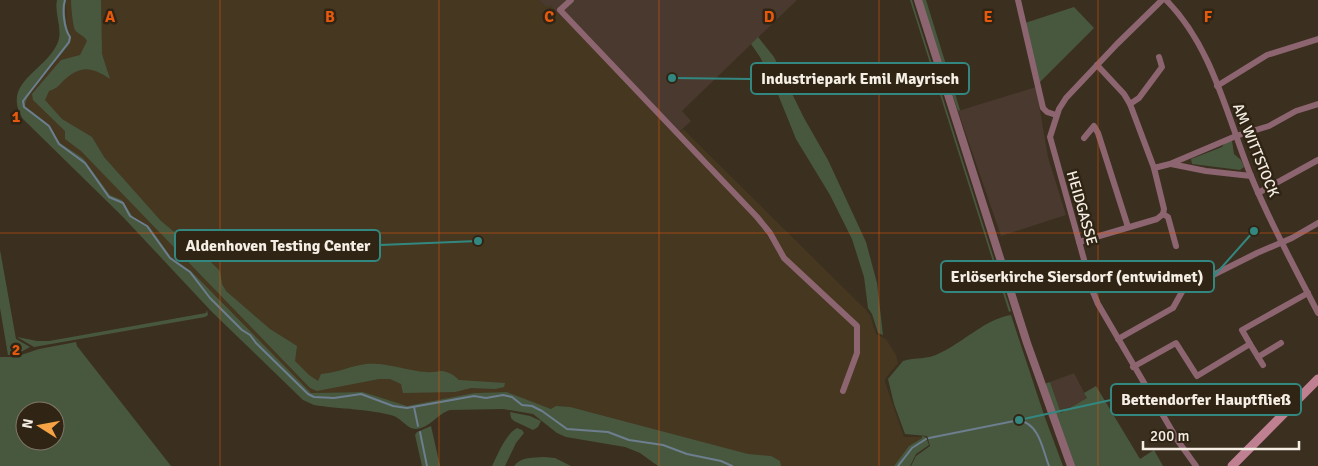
<svg xmlns="http://www.w3.org/2000/svg" width="1318" height="466" viewBox="0 0 1318 466" font-family="Signika,sans-serif">
	<style>
		.built { fill: #463720 }
		.industrial { fill: #49392e }
		.green { fill: #48583f; fill-rule: evenodd }
		.lines { fill: none; stroke-linecap: round; stroke-linejoin: round }
		.stream { stroke: #6d7e8f; stroke-width: 2 }
		.minor { stroke: #8d6570; stroke-width: 6 }
		.tertiary { stroke: #8d6570; stroke-width: 8 }
		.secondary { stroke: #bf8092; stroke-width: 9 }
		.grid { fill: none; stroke: #e8590c; stroke-width: 1; stroke-opacity: 0.55 }
		.labels { text-anchor: middle; dominant-baseline: central; stroke-width: 5; stroke-linejoin: round; paint-order: stroke }
		.street-label { font-size: 15px; fill: #f5eee4; stroke: #302515 }
		.grid-label { font-size: 16px; text-anchor: middle; font-weight: bold; fill: #e8590c; stroke: #302515; stroke-width: 5; stroke-linejoin: round; paint-order: stroke }
		.leader { fill: none; stroke: #328880; stroke-width: 2 }
		.callout-dot { fill: #328880; stroke: #302515; stroke-width: 2 }
		.callout { fill: #302515; stroke: #328880; stroke-width: 2 }
		.callout-label { font-size: 16px; text-anchor: middle; font-weight: bold; fill: #f5eee4 }
	</style>
	<rect width="100%" height="100%" fill="#3b2f1f"/>
	<!-- built -->
	<path class="built" d="M66 0H539L545 6H551L680 132 683 129 866 310 870 315 876 334 886 339 896 355 898 363 885 379V382L904 437H923L909 446 894 466H761L612 430 534 403 507 392 474 393 407 406 363 392 311 393 191 271 171 257 149 226 135 219 131 215 122 200 110 195 83 158 60 143 47 123 25 106V102L32 90 67 48Z"/>
	<!-- industrial -->
	<g class="industrial">
		<path d="M539 0H797L682 111 691 121 679 132 582 29 577 33 551 6H545Z"/>
		<path d="M1036 87 1048 157 1066 215 1001 236 958 111Z"/>
		<path d="M1074 373 1087 398 1061 413 1050 382Z"/>
	</g>
	<!-- green -->
	<g class="green">
		<path d="M57 0H66C64 10 65 28 71 37L70 43C62 56 24 94 25 106L47 123 60 143 83 158 110 195 122 200 131 214 135 219 149 226 171 257 191 271 311 393 363 392 407 406 474 393 507 392 551 409 556 406 570 407 748 454 771 456 780 461 781 466H658L640 453 625 447 566 437 557 433 533 414 503 409 450 410C437 414 431 427 417 429 408 430 402 419 394 416 372 409 338 409 314 405L303 400 212 312 123 217 23 119C0 82 47 71 58 42 63 29 54 14 57 0Z"/>
		<path d="M71 0H101L102 54 110 79C91 66 80 65 62 82 58 87 55 89 49 91L45 100 62 119 92 137 104 157 161 221 173 231 187 236 196 248 220 271 222 284 226 291 270 329 297 346 295 361 309 375 318 381 321 374C337 373 350 366 366 364 389 362 405 371 427 372 432 373 437 371 442 371 449 372 454 375 459 380L505 383 504 387 495 389 471 388 455 392 403 393 401 384 390 379H379L317 391 310 388 81 151 65 139V131L33 100 32 94 61 60 80 55 87 41C84 35 79 35 75 30 73 26 71 6 71 0Z"/>
		<path d="M910 0H912L914 7 1001 281 1011 311 1009 312Z"/>
		<path d="M921 0H926L960 110 958 111Z"/>
		<path d="M1074 7 1094 28 1039 83 1025 23Z"/>
		<path d="M758 37 774 57 804 118 828 160 866 242 877 283 883 335 878 333 872 314 868 308 864 277 852 239 830 195 796 139 777 92 760 57 751 44Z"/>
		<path d="M1226 141H1232L1234 154 1241 160 1244 167 1240 170 1192 164 1191 159 1222 147Z"/>
		<path d="M0 250 16 339 30 347 17 354 8 355 0 308Z"/>
		<path d="M207 310 208 315 205 317 34 347 17 337 37 341H49L206 313Z"/>
		<path d="M1011 315 1044 415 1063 466H911L916 456 930 446 927 436 905 434 894 404 888 379 903 361C916 357 927 360 940 353 965 341 984 320 1011 315Z"/>
		<path d="M76 342 77 346 171 466H0V357H15L39 349ZM25 411H55V441H25Z"/>
		<path d="M1050 382 1061 413 1087 398 1084 393 1096 386 1140 459 1154 450 1163 466H1073L1044 384Z"/>
		<path d="M510 412 530 416 541 421 538 427 533 430 514 421 511 418Z"/>
		<path d="M431 426 440 466H422L415 435 417 432Z"/>
		<path d="M517 428 522 430 524 433 516 443 505 466H492C498 454 505 435 517 428Z"/>
		<path d="M922 436 926 437 929 445 916 454 910 466H894L909 446 922 438Z"/>
		<path d="M544 457 555 458 571 466H514C522 456 533 458 544 457Z"/>
	</g>
	<g class="lines">
		<!-- stream -->
		<g class="stream">
			<path d="M65 0C62 9 64 29 70 37L69 42 23 101 24 107 49 126 59 144 85 163 109 197 123 203 130 216 147 226 170 258 190 272 210 298 242 330 250 335 256 343 308 394 314 397 334 398 361 394 393 406 407 408 474 396 486 398 503 395 512 397 522 405 532 406 542 411 567 429 608 432 629 440 663 445 687 454 721 461 732 466"/>
			<path d="M414 407 418 426"/>
			<path d="M420 432 427 466"/>
			<path d="M929 438 1019 420C1040 425 1042 448 1049 466"/>
			<path d="M898 466 912 448 926 439"/>
		</g>
		<!-- minor -->
		<g class="minor">
			<path d="M571 0 560 10 757 217 770 233 784 258 857 326V353L843 391"/>
			<path d="M1018 0 1043 108 1047 112 1056 115"/>
			<path d="M1162 0 1117 44 1066 98 1059 109 1050 137 1093 292 1098 304 1178 441 1196 466"/>
			<path d="M1166 0C1213 47 1227 117 1251 176 1270 223 1295 268 1318 313"/>
			<path d="M1097 65 1124 94 1130 104 1154 168 1164 209 1163 214 1168 217 1176 246"/>
			<path d="M1217 86 1267 55 1318 39"/>
			<path d="M1130 104 1139 98 1162 67 1159 57"/>
			<path d="M1084 138 1094 126 1098 133 1128 227"/>
			<path d="M1171 164 1206 171 1251 176"/>
			<path d="M1154 168 1170 164 1236 136 1269 126 1296 111 1318 104"/>
			<path d="M1258 193 1318 160"/>
			<path d="M1079 242 1157 219 1163 214"/>
			<path d="M1118 339 1173 308 1183 290 1257 253 1292 238 1318 223"/>
			<path d="M1250 344 1263 365"/>
			<path d="M1258 357 1281 343"/>
			<path d="M1133 367 1176 343 1197 376 1250 344 1242 330 1308 293"/>
		</g>
		<!-- tertiary -->
		<path class="tertiary" d="M918 0 1027 343 1071 466"/>
		<!-- secondary -->
		<path class="secondary" d="M1232 466 1318 379"/>
	</g>
	<!-- grid -->
	<path class="grid" d="M220 0V466M439 0V466M659 0V466M879 0V466M1098 0V466M0 233H1318"/>
	<g class="labels">
		<!-- street labels -->
		<g class="street-label">
			<text transform="translate(1256 150) rotate(68)">AM WITTSTOCK</text>
			<text transform="translate(1082 208) rotate(74)">HEIDGASSE</text>
		</g>
	</g>
	<g class="grid-label">
		<text x="110" y="22">A</text>
		<text x="330" y="22">B</text>
		<text x="549" y="22">C</text>
		<text x="769" y="22">D</text>
		<text x="988" y="22">E</text>
		<text x="1208" y="22">F</text>
		<text x="16" y="122">1</text>
		<text x="16" y="355">2</text>
	</g>
	<!-- callouts -->
	<path class="leader" d="M672 78L751 79M478 241L380 245M1254 231L1214 276M1019 420L1111 400"/>
	<g class="callout-dot">
		<circle cx="672" cy="78" r="5"/>
		<circle cx="478" cy="241" r="5"/>
		<circle cx="1254" cy="231" r="5"/>
		<circle cx="1019" cy="420" r="5"/>
	</g>
	<g class="callout">
		<rect x="751" y="63" width="218" height="31" rx="5"/>
		<rect x="175" y="230" width="205" height="31" rx="5"/>
		<rect x="941" y="261" width="273" height="31" rx="5"/>
		<rect x="1111" y="384" width="190" height="31" rx="5"/>
	</g>
	<g class="callout-label">
		<text x="860" y="84">Industriepark Emil Mayrisch</text>
		<text x="278" y="251">Aldenhoven Testing Center</text>
		<text x="1077" y="282">Erlöserkirche Siersdorf (entwidmet)</text>
		<text x="1206" y="405">Bettendorfer Hauptfließ</text>
	</g>
	<!-- north arrow -->
	<g transform="translate(40 426) rotate(281)"><circle r="24" fill="#302515" stroke="#7f7568"/>
	<path d="M0-4L9 19L0 12L-9 19Z" fill="#f5a345"/>
	<text y="-8" font-size="14" font-weight="bold" text-anchor="middle" fill="#f5eee4">N</text>
	</g>
	<!-- scale -->
	<path d="M1143 441v8h156v-8" fill="none" stroke="#f5eee4" stroke-width="2.5"/>
	<text x="1150" y="441" font-size="15" fill="#f5eee4" stroke="#302515" stroke-width="4" paint-order="stroke">200 m</text>
</svg>
